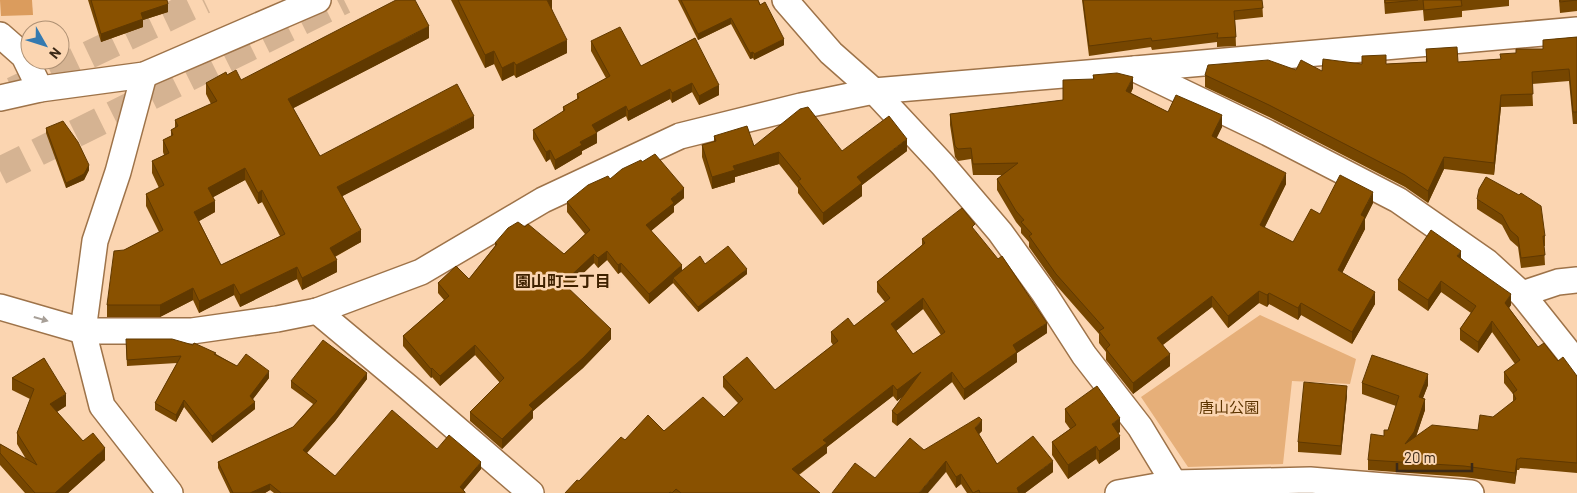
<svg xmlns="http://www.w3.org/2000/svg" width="1577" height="493" viewBox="0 0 1577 493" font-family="Barlow,'Noto Sans JP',sans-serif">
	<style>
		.green { fill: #e6af79 }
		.forest { fill: #db9c5d }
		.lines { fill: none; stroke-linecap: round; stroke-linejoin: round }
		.highway-tunnel { stroke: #d5b392; stroke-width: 28; stroke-dasharray: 28 14; stroke-linecap: butt }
		.minor-casing { stroke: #9e7349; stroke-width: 28 }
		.minor { stroke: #fff; stroke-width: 25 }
		.wall { fill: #764600; fill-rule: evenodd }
		.shaded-wall { fill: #603900 }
		.building { fill: #895100; stroke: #603900; fill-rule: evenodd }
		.oneway { fill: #a79f97 }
		.labels { text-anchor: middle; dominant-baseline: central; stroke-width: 5; stroke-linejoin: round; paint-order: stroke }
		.park-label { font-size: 15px; fill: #5d3500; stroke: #fbd5b1 }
		.neighbourhood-label { font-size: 16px; font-weight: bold; fill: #3e2100; stroke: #fbd5b1 }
	</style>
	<rect width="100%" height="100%" fill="#fbd5b1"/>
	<!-- green -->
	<path class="green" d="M1260 315 1356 359 1350 384 1292 381 1283 464 1188 467 1141 397Z"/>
	<!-- forest -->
	<path class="forest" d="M0 0H32L33 15 1 16Z"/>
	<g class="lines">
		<!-- highway-tunnel -->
		<g class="highway-tunnel">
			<path d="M13 91 204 0"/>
			<path d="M0 171 344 0"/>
		</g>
		<defs>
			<g id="minor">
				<path d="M785 0 831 53 874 91 942 164 1000 232 1044 293 1084 355 1140 427 1174 483 1183 493"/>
				<path d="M0 35 24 56 40 89"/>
				<path d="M1135 69 1577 30"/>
				<path d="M144 75 118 172 95 241 83 331 102 406 170 493"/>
				<path d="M0 98 40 89 144 75 318 0"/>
				<path d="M1522 294 1558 282 1577 280"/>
				<path d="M0 307 83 331H192L277 319 317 311 421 272 543 200 680 136 801 106 874 91 1135 69 1268 133 1398 200 1487 262 1522 294 1577 363"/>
				<path d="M317 311 408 387 531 493"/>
				<path d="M1118 493 1174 483 1310 480 1471 493"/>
			</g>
		</defs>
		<!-- minor casing -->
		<use href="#minor" class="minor-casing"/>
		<!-- minor -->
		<use href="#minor" class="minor"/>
	</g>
	<!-- wall -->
	<g class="wall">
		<path d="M88 0H167L168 12 143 20V27L101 42Z"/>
		<path d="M451 0H552V9L567 53 516 78 514 75 502 81 494 64 485 68Z"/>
		<path d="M678 0H758L784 45 754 60 753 58 750 59 731 24 698 40Z"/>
		<path d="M1082 0H1262L1263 17 1235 20 1236 46 1217 47V42L1152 50 1151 47 1089 56Z"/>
		<path d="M1384 0H1509V6L1462 11V17L1424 21 1423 10 1385 14Z"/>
		<path d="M1559 0H1577V11L1560 13Z"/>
		<path d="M1577 37V124H1573L1569 81 1532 84 1533 106 1501 107 1494 175 1444 169 1428 203 1405 187 1269 117 1205 87V75L1296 70 1322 71 1362 64H1386L1426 62V49L1458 62 1500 59 1516 53 1543 49V40Z"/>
		<path d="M429 38 293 108 320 156 474 128 342 196 361 242 335 257 337 272 302 290 297 279 240 307 234 295 199 313 193 300 160 317H107V305L124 250 159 232 146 206V194L159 188 152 173V161L164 155 163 152V140L171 136V130L175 128V120L211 104 206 94V83L227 75 241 80ZM245 180 258 204 262 202 280 236 221 265 199 221 215 212 213 197Z"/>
		<path d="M695 38 719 95 699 105 692 92 672 103 670 99 628 121 626 116 596 132 597 143 582 151V154L555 170 550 159 546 162 533 139V130L563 112V107L577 99V94L606 78 591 51V41L641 66Z"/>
		<path d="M1093 75 1133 88 1131 93 1168 112 1222 127 1216 138 1286 184 1264 228 1293 242 1320 214 1373 203 1365 219V229L1342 273 1375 304 1352 344 1301 315 1298 320 1269 304 1267 307 1259 303 1228 328 1212 307 1163 345 1170 366 1133 394 1106 360V352L1099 343V334L1056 285 1029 247V242L1021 233V228L1016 222 997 190V179L1002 175H973L971 159 958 161 955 157 950 125V114L1063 100 1093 79Z"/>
		<path d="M46 128 89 170 84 180 66 188 46 133Z"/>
		<path d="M714 136 754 146 842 151H907L862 185V196L823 225 798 193V188L779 164 735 177V182L712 189 702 157V145L714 142Z"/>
		<path d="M610 179 684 198 674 206V212L651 231 682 270 705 264 747 274 698 312 673 283 649 304 621 272 618 274 607 260 598 268 594 263 568 288 611 339 583 368 533 411V418L502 449 470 421V412L500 383 475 355 440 386 432 377 431 378 403 346V336L444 300 438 293V283L469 279 495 246V243L525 227 564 254 585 234 567 212V202Z"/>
		<path d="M1477 199 1545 236V246H1544L1545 265 1521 268 1518 247 1510 240 1502 225 1477 209Z"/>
		<path d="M975 231 1047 333 1017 353V362L964 400 952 382 897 426 892 422V411L904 396 897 401 893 396 827 447V453L799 475 820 493H565L625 440 724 417 738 403 723 387V377L775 390 833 345 831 342V332L854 326 885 302 877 292V282L922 245V239ZM923 309 941 335 913 354 896 331Z"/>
		<path d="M1461 258 1511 305 1509 308 1538 347 1558 361 1577 376V473L1520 468 1519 470H1517L1515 484 1464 477 1368 470V460L1388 430 1396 406 1362 394V383L1428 385 1423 398 1425 410 1416 436 1478 430 1493 417 1513 402V394L1504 383V372L1515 364 1492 332 1478 353 1460 340V329L1471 313 1441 292 1428 311 1398 290V280Z"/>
		<path d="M126 345 216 354 237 366 269 378 253 399 255 409 212 443 184 407 176 422 155 410V403L177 363 127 366Z"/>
		<path d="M44 358 66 406 57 412 83 441 105 460 68 493H25L0 465V444L26 459 17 444V433L30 399 12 390V378Z"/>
		<path d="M367 379 335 421 307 453 335 476 437 449 481 469 463 490 465 493H274L270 490 265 493H230L218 468V462L293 427 313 404 291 388V381Z"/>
		<path d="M1347 395 1341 455 1298 452V442Z"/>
		<path d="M1065 409 1120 432 1118 433 1120 449 1099 464 1096 459 1068 479 1052 455V442L1070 429 1065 422Z"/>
		<path d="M982 431 979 434 997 464 1053 472 1025 493H967L961 484 956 488 946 472 875 478 924 450Z"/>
	</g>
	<!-- shaded-wall -->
	<g class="shaded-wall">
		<path d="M547 0H552V10Z"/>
		<path d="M168 4V12L143 20V27L101 42V34L141 13Z"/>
		<path d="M731 18V24L698 40V34Z"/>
		<path d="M429 26V38L288 111V99Z"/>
		<path d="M784 39V45L754 60V54Z"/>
		<path d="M567 40V53L516 78V65Z"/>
		<path d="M494 51V64L485 68V55Z"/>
		<path d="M753 52V58L750 59V53Z"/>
		<path d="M514 62V75L502 81V68Z"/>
		<path d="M1133 77V88L1126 102V91Z"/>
		<path d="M692 83V92L672 103V93Z"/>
		<path d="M719 85V95L699 105V96Z"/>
		<path d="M670 89V99L628 121V111Z"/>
		<path d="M1501 95V107L1494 175V163Z"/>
		<path d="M626 106V116L592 135V125Z"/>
		<path d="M1222 115V127L1212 148V136Z"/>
		<path d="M474 116V128L337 199V187Z"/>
		<path d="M597 133V143L582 151V154L555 170V160L580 142Z"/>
		<path d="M907 139V151L862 185V196L823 225V213L857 177Z"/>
		<path d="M550 150V159L546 162V152Z"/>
		<path d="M779 152V164L735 177V182L712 189V177L733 166Z"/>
		<path d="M1444 157V169L1428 203V191Z"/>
		<path d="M89 165V170L84 180 66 188V183Z"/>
		<path d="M245 168V180L208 200V188Z"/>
		<path d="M1286 173V184L1260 237V225Z"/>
		<path d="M684 188V198L674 206V212L646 235V225L671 199Z"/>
		<path d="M262 190V202L258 204V193Z"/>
		<path d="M1373 192V203L1365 219V229L1338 281V270L1361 215Z"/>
		<path d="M215 201V212L194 224V212Z"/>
		<path d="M361 230V242L330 259V248Z"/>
		<path d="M607 251V260L598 268V258Z"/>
		<path d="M1461 251V261L1457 256Z"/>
		<path d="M594 254V263L563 292V283Z"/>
		<path d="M337 260V272L302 290V278Z"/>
		<path d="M621 263V272L618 274V265Z"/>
		<path d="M682 265V274L673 278V283L649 304V294Z"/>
		<path d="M297 267V279L240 307V295Z"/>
		<path d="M747 269V274L698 312V307Z"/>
		<path d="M1441 281V292L1428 311V300Z"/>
		<path d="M234 284V295L199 313V301Z"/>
		<path d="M193 288V300L160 317V305Z"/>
		<path d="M1259 291V303L1228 328V316Z"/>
		<path d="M1375 292V304L1352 344V332Z"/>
		<path d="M1269 293V304L1267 307V295Z"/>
		<path d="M1511 294V305L1505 314V303Z"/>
		<path d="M1212 296V307L1157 349V338Z"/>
		<path d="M923 298V309L891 335V324Z"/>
		<path d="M1301 303V315L1298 320V308Z"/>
		<path d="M1492 321V332L1478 353V342Z"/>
		<path d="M1047 323V333L1017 353V362L964 400V389L1013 345Z"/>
		<path d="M611 329V339L583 368 533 411V418L502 449V439L529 405Z"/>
		<path d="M475 345V355L440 386V376Z"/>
		<path d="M1170 354V366L1133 394V383Z"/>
		<path d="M432 368V377L431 378V369Z"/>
		<path d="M269 371V378L250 403V396Z"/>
		<path d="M921 372V383L897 401V390Z"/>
		<path d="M952 372V382L897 426V415Z"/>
		<path d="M367 373V379L335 421 303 457V450Z"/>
		<path d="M1428 374V385L1419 408V397Z"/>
		<path d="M893 385V396L827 447V453L792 479V469L823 440Z"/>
		<path d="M1347 386V395L1341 455V446Z"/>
		<path d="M66 394V406L50 416V404Z"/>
		<path d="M1425 399V410L1414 443 1405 444Z"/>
		<path d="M184 400V407L176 422V415Z"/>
		<path d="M255 402V409L212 443V436Z"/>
		<path d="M1120 418V432L1112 437V424Z"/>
		<path d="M982 420V431L975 438V428Z"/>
		<path d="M1120 436V449L1099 464V451Z"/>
		<path d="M1096 446V459L1068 479V465Z"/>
		<path d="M105 448V460L68 493H55Z"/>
		<path d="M1517 459V470L1515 484V473Z"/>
		<path d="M946 461V472L928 493H919Z"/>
		<path d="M1053 461V472L1025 493H1017V488Z"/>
		<path d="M481 462V469L461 493 460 487Z"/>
		<path d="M961 474V484L956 488V477Z"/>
		<path d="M270 484V490L265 493H250Z"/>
	</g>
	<!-- building -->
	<g class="building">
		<path d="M91 0H167L168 4 141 13 143 19 101 34Z"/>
		<path d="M396 0H415L429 26 288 99 320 156 457 84 474 116 337 187 361 230 330 248 337 260 302 278 297 267 240 295 234 284 199 301 193 288 160 305H107L114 251 124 250 163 230 146 194 164 185 152 161 169 153 163 140 173 135 171 130 178 126 175 120 217 101 206 83 226 72 227 75 236 70 241 80ZM245 168 258 193 262 190 285 234 221 265 194 212 215 201 208 188Z"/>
		<path d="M458 0H547L567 40 516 65 514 62 502 68 494 51 485 55Z"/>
		<path d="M681 0H758L760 5 765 2 784 39 754 54 753 52 750 53 731 18 698 34Z"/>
		<path d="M1083 0H1262L1263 8 1234 11 1236 37 1217 38 1218 33 1152 41 1151 38 1089 46Z"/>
		<path d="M1385 0H1418L1385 3Z"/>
		<path d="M1423 0H1462H1461L1462 6 1424 10Z"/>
		<path d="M1560 0H1577L1560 2Z"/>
		<path d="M620 27 641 66 695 38 719 85 699 96 692 83 672 93 670 89 628 111 626 106 592 125 597 133 580 142 582 145 555 160 550 150 546 152 533 130 565 110 563 107 579 98 577 94 610 76 591 41Z"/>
		<path d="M1577 37V112H1573L1569 69 1532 72 1533 94 1501 95 1494 163 1444 157 1428 191 1405 175 1269 105 1205 75 1208 65 1268 60 1296 70 1301 60 1322 71 1323 59 1362 64V56L1386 55V64L1427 62 1426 49 1457 47 1458 62 1501 59 1500 54 1516 53V49H1543V40Z"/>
		<path d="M1117 73 1133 77 1126 91 1168 112 1176 95 1222 115 1212 136 1286 173 1260 225 1293 242 1311 209 1320 214 1340 175 1373 192 1361 215 1365 217 1338 270 1375 292 1352 332 1301 303 1298 308 1269 293 1267 295 1259 291 1228 316 1212 296 1157 338 1170 354 1133 383 1106 349 1110 345 1099 331 1104 328 1056 274 1029 236 1032 234 1021 222 1024 220 1016 211 997 179 1018 163 973 164 971 148 958 149 955 146 950 114 1063 100V80L1094 79 1093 75Z"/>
		<path d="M808 107 842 151 889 116 907 139 857 177 862 183 823 213 798 181 801 179 779 152 733 166 735 170 712 177 702 145 716 141 714 136 747 126 754 146 800 109Z"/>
		<path d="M63 121 78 142 89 165 84 174 66 183 46 128Z"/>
		<path d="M655 154 684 188 671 199 674 203 646 225 682 265 649 294 621 263 618 265 607 251 598 258 594 254 563 283 611 329 583 358 529 405 533 409 502 439 470 412 504 378 475 345 440 376 432 368 431 369 403 336 449 296 438 283 456 266 469 279 497 244 495 243 508 228 518 222 525 227 528 224 564 254 590 230 567 202 588 185 608 176 610 179 622 169 641 160 642 162Z"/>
		<path d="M1486 177 1519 195 1521 193 1541 206 1545 236H1543L1545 255 1521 258 1518 237 1510 230 1502 215 1477 199 1479 189Z"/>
		<path d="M962 208 975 224 972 227 998 259 1002 256 1047 323 1013 345 1017 352 964 389 952 372 897 415 892 411 921 372 897 390 893 385 823 440 827 443 792 469 820 493H681L676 489 672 493 670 492 669 493H565L577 480 579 481 621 437 625 440 648 415 664 431 703 397 724 417 743 399 723 377 747 357 775 390 838 341 831 332 848 318 854 326 890 298 877 282 925 243 922 239ZM923 298 945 332 913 354 891 324Z"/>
		<path d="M1431 230 1461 251 1457 256 1511 294 1505 303 1538 347 1544 343 1558 361 1563 357 1577 376V463L1520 458 1519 459H1517L1515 473 1464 466 1368 460 1371 434 1384 436V430H1388L1399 396 1362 383 1372 355 1428 374 1419 397 1425 399 1414 432 1405 444 1432 425 1478 430 1480 415 1493 417 1516 399 1513 393 1517 390 1504 372 1520 360 1492 321 1478 342 1460 329 1476 306 1441 281 1428 300 1398 280Z"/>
		<path d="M728 246 747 269 698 307 673 278 700 256 705 264Z"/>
		<path d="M126 339H172L193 345 194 343 216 353 214 354 237 366 246 354 269 371 250 396 255 402 212 436 184 400 176 415 155 403 181 356 127 360Z"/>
		<path d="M323 340 367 373 335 414 303 450 335 476 392 410 437 449 449 435 481 462 460 487 465 492V493H281L270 484 250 493H233L218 462 293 427 317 401 291 381Z"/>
		<path d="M44 358 66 394 50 404 83 441 93 433 105 448 55 493H35L0 453V444L37 465 17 433 34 389 12 378Z"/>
		<path d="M1304 382 1347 386 1341 446 1298 442Z"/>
		<path d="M1097 386 1120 418 1112 424 1120 436 1099 451 1096 446 1068 465 1052 442 1076 425 1065 409Z"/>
		<path d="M979 417 982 420 975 428 997 464 1033 436 1053 461 1017 488 1019 493H980L979 490 973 493 961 474 956 477 946 461 919 493H832L855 463 875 478 910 438 924 450Z"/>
	</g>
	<!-- one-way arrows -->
	<defs><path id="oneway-solid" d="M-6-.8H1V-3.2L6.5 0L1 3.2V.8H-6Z" transform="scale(1.25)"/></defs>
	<use class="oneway" href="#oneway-solid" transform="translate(41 319) rotate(16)"/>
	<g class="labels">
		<!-- park labels -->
		<g class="park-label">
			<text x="1229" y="407">唐山公園</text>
		</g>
		<!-- neighbourhood labels -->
		<g class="neighbourhood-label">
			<text x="563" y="280">園山町二丁目</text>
		</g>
	</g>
	<!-- north arrow -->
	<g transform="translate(45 45) rotate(129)"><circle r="24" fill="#fbd5b1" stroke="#ae9073"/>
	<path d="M0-4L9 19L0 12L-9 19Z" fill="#357ab0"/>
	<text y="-8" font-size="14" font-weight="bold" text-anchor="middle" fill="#3b2917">N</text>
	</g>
	<!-- scale -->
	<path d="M1397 463v8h75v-8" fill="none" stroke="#3b2917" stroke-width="2.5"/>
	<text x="1404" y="463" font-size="15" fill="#3b2917" stroke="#fbd5b1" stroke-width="4" paint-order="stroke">20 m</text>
</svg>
